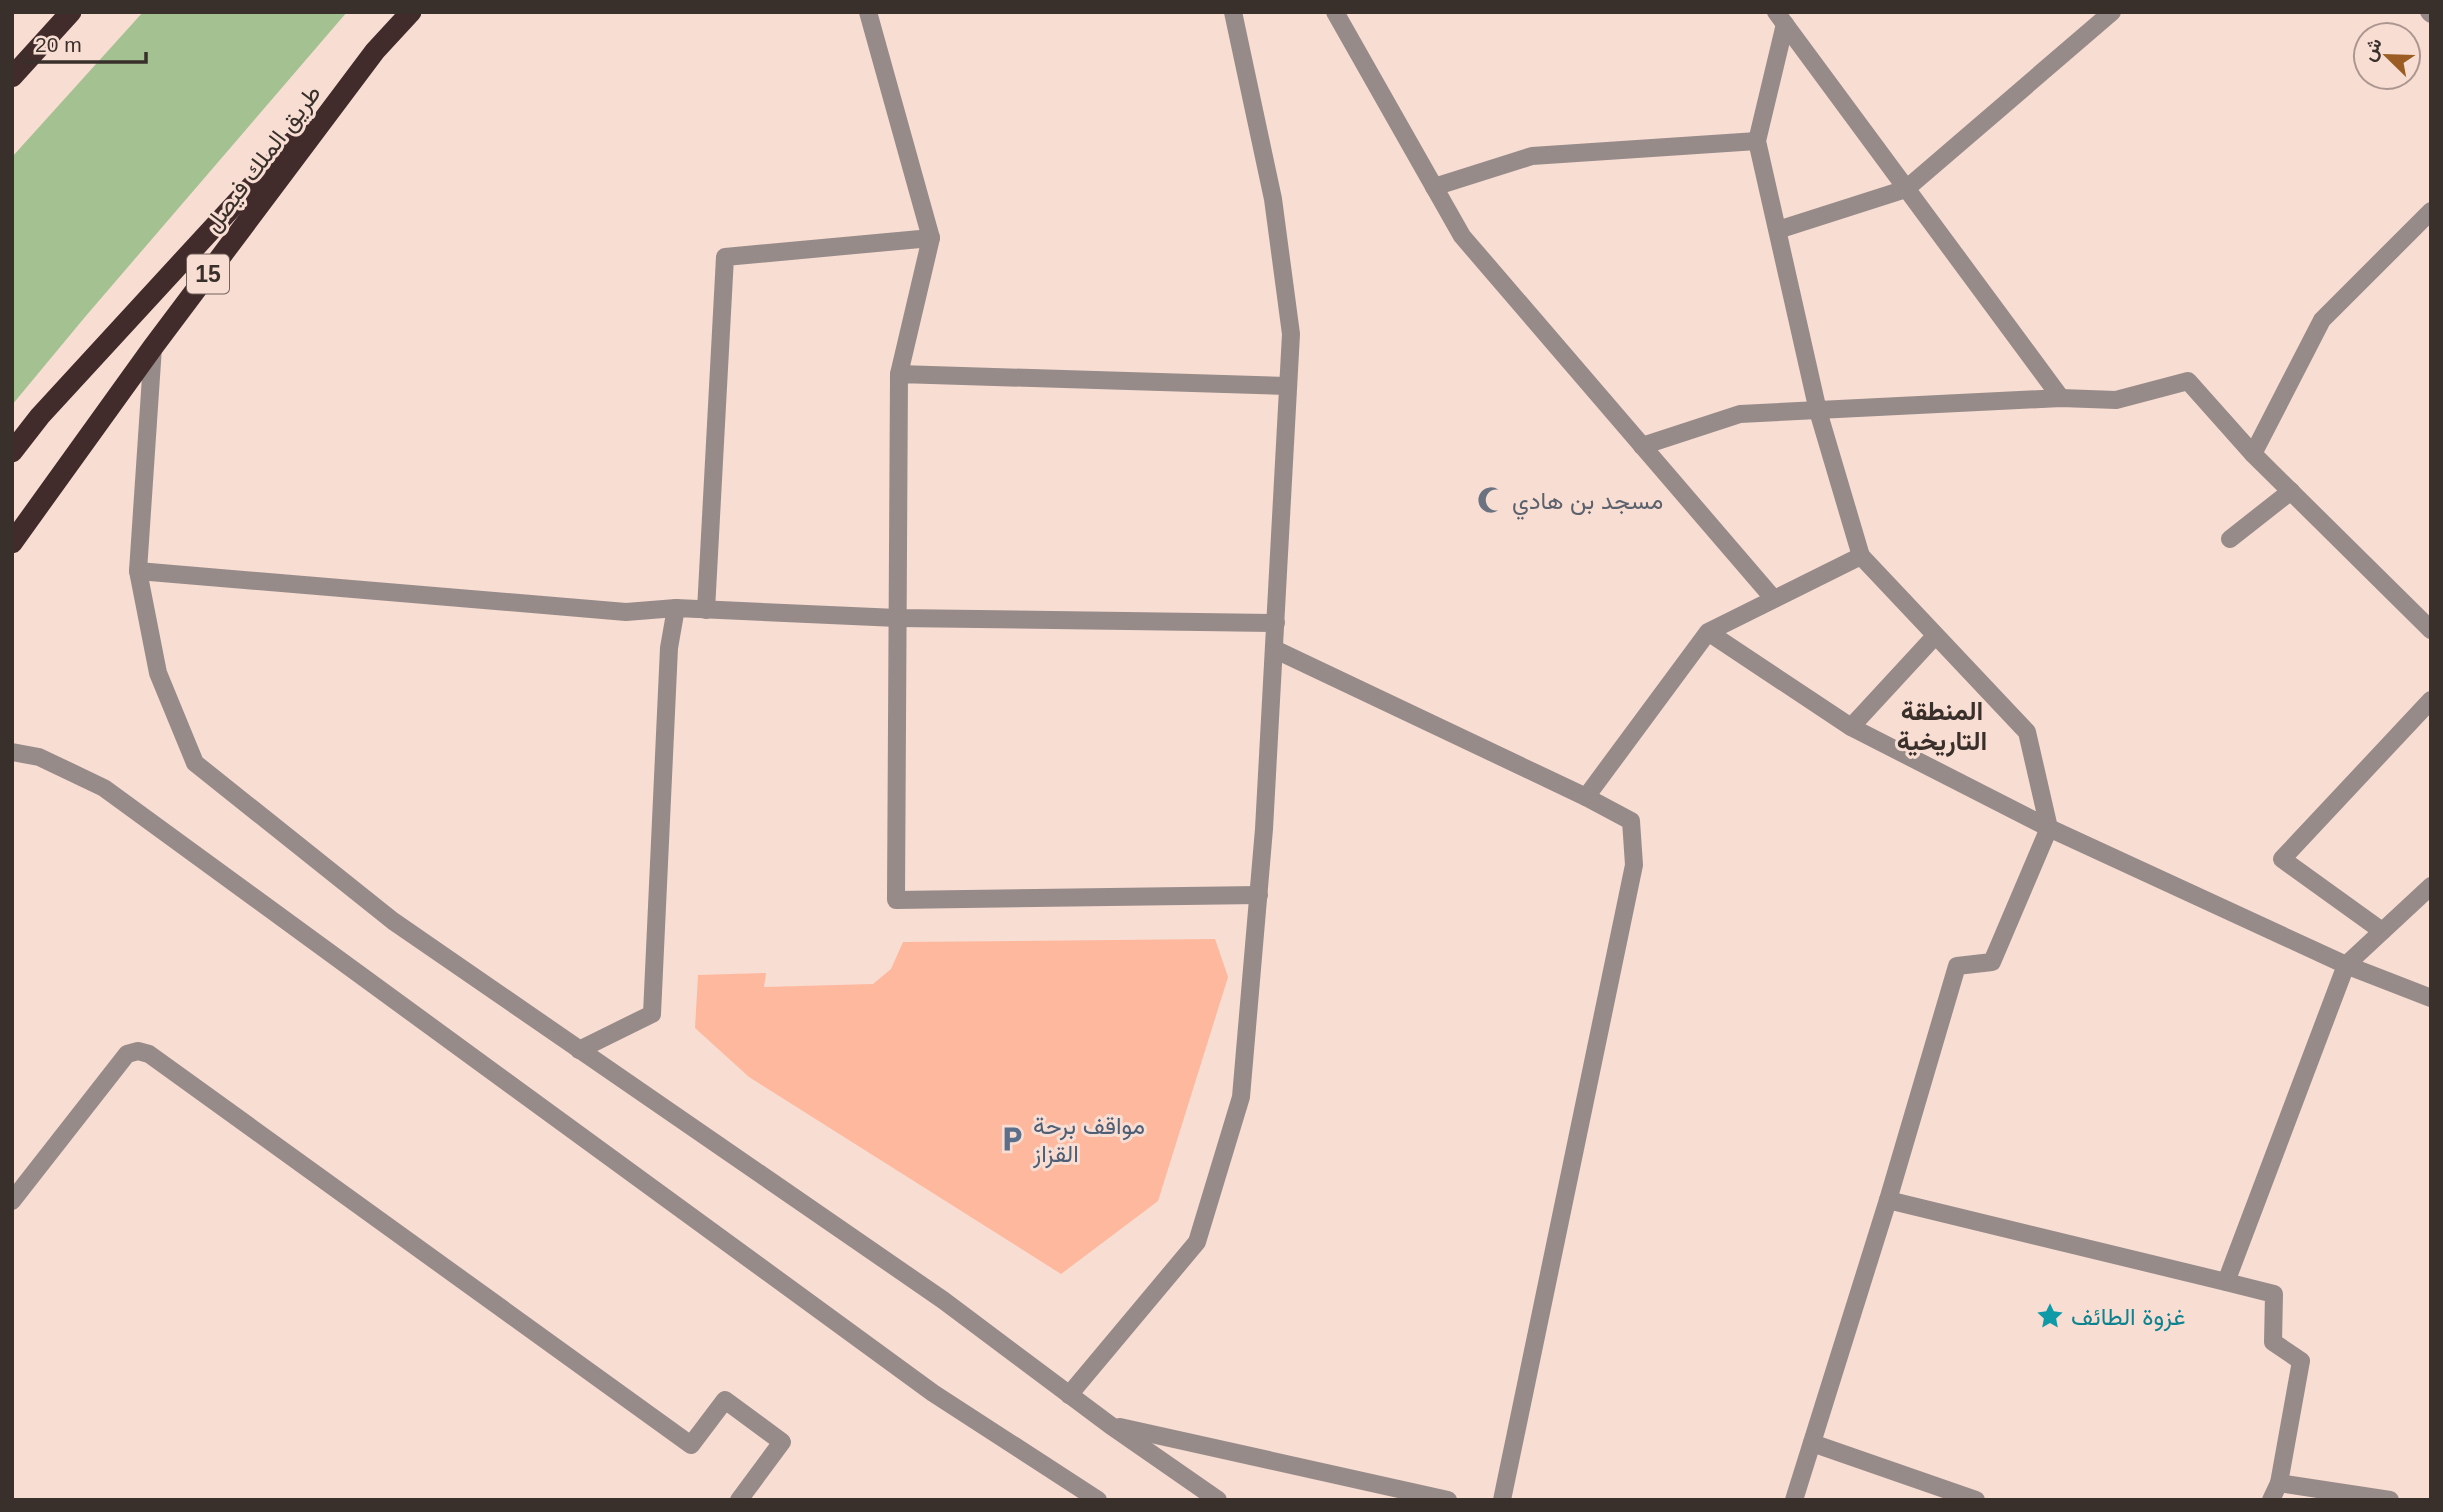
<svg xmlns="http://www.w3.org/2000/svg" width="2443" height="1512" viewBox="0 0 2443 1512" font-family="Arial,Vazirmatn,sans-serif">
	<style>
		.green { fill: #a4c291 }
		.building { fill: #feb89e }
		.lines { fill: none; stroke-linecap: round; stroke-linejoin: round }
		.minor { stroke: #978b8a; stroke-width: 18 }
		.highway { stroke: #412b2b; stroke-width: 21 }
		.labels { text-anchor: middle; dominant-baseline: central; stroke-width: 6; stroke-linejoin: round; paint-order: stroke }
		.shield { fill: #f8ddd3; stroke: #72635d; stroke-width: 2 }
		.shield-label { font-size: 23px; font-weight: bold; fill: #392f2b }
		.street-label { font-size: 24px; fill: #392f2b; stroke: #f8ddd3 }
		.worship-label { font-size: 24px; fill: #5b616d; stroke: #f8ddd3; text-anchor: start }
		.service-label { font-size: 24px; fill: #4e5e75; stroke: #f8ddd3; text-anchor: start }
		.culture-label { font-size: 24px; fill: #0d838f; stroke: #f8ddd3; text-anchor: start }
		.neighbourhood-label { font-size: 26px; font-weight: bold; fill: #392f2b; stroke: #f8ddd3 }
	</style>
	<rect width="100%" height="100%" fill="#f8ddd3"/>
	<!-- green -->
	<path class="green" d="M143 12H347L85 317 12 405V157Z"/>
	<!-- building -->
	<path class="building" d="M1215 939 1228 977 1158 1201 1061 1274 749 1077 695 1028 698 975 766 973 764 987 873 984 891 969 903 942Z"/>
	<g class="lines">
		<!-- minor -->
		<g class="minor">
			<path d="M868 12 931 238"/>
			<path d="M1335 12 1462 236 1773 598"/>
			<path d="M1776 12 2061 398"/>
			<path d="M2429 12 2431 14"/>
			<path d="M1785 24 1757 141 1818 411 1861 556"/>
			<path d="M1434 187 1532 156 1757 141"/>
			<path d="M2431 211 2322 320 2253 454 2431 630"/>
			<path d="M1778 230 1906 189 2112 12"/>
			<path d="M153 347 138 571 158 673 195 763 393 921 943 1300 1110 1425 1218 1500"/>
			<path d="M1642 446 1740 414 2061 398 2116 400 2188 381 2253 454"/>
			<path d="M2230 539 2291 491"/>
			<path d="M138 571 626 612 676 608"/>
			<path d="M706 610 725 257 931 238 899 374"/>
			<path d="M1274 649 1586 797 1708 632 1861 556 2027 732 2049 828 1851 727 1708 632"/>
			<path d="M1851 727 1935 636"/>
			<path d="M12 752 39 757 104 788 933 1393 1098 1500"/>
			<path d="M2431 886 2346 965 2431 998"/>
			<path d="M1259 895 896 900 899 374 1288 386"/>
			<path d="M2382 931 2282 859 2431 700"/>
			<path d="M579 1050 652 1014 669 648 676 608 897 618 1276 623"/>
			<path d="M12 1201 127 1054 138 1051 149 1054 691 1445 725 1400 782 1442 739 1500"/>
			<path d="M2226 1282 2346 965 2049 828 1992 962 1957 966 1888 1200 2226 1282 2274 1294 2273 1342 2301 1361 2279 1483"/>
			<path d="M1069 1395 1197 1242 1241 1097 1264 829 1291 334 1273 199 1233 12"/>
			<path d="M1120 1427 1448 1500"/>
			<path d="M1812 1443 1976 1500"/>
			<path d="M1502 1500 1634 865 1631 821 1586 797"/>
			<path d="M1794 1500 1888 1200"/>
			<path d="M2271 1500 2279 1483 2390 1500"/>
		</g>
		<!-- highway -->
		<g class="highway">
			<path d="M12 77 71 12"/>
			<path d="M12 452 40 416 292 142"/>
			<path d="M12 543 153 347 375 51 411 12"/>
		</g>
	</g>
	<!-- icons -->
	<defs>
		<symbol id="mosque-bare" viewBox="-9 -9 18 18"><path d="M3.5-4.9A6 6 0 1 0 3.5 4.9A5 5 0 1 1 3.5-4.9Z" fill="#6b7280" stroke="#f8ddd3" stroke-width="2.5" paint-order="stroke"/></symbol>
		<symbol id="parking-bare" viewBox="-9 -9 18 18"><path d="M-3.5-5.5H1a3.5 3.5 0 0 1 0 7H-1V5.5H-3.5ZM-1-3.4V-.6H.8a1.4 1.4 0 0 0 0-2.8Z" fill="#5c6f8a" stroke="#f8ddd3" stroke-width="2.5" paint-order="stroke"/></symbol>
		<symbol id="sight-bare" viewBox="-9 -9 18 18"><path d="M0-6L1.8-2.2L6-1.7L2.9 1.2L3.7 5.4L0 3.3L-3.7 5.4L-2.9 1.2L-6-1.7L-1.8-2.2Z" fill="#0f9aa8" stroke="#f8ddd3" stroke-width="2.5" paint-order="stroke"/></symbol>
	</defs>
	<g fill-rule="evenodd">
		<use href="#mosque-bare" x="1472" y="481" width="38" height="38"/>
		<use href="#parking-bare" x="993" y="1120" width="38" height="38"/>
		<use href="#sight-bare" x="2031" y="1297" width="38" height="38"/>
	</g>
	<g class="labels">
		<!-- shield labels -->
		<rect class="shield" x="187" y="254.5" width="42" height="39" rx="5"/>
		<g class="shield-label">
			<text x="208" y="274">15</text>
		</g>
		<!-- street labels -->
		<g class="street-label">
			<text transform="translate(262 158) rotate(-53)">طريق الملك فيصل</text>
		</g>
		<!-- worship labels -->
		<g class="worship-label">
			<text x="1512" y="500">مسجد بن هادي</text>
		</g>
		<!-- service labels -->
		<g class="service-label">
			<text x="1033" y="1125">مواقف برحة<tspan x="1033" dy="28">القزاز</tspan></text>
		</g>
		<!-- culture labels -->
		<g class="culture-label">
			<text x="2071" y="1316">غزوة الطائف</text>
		</g>
		<!-- neighbourhood labels -->
		<g class="neighbourhood-label">
			<text x="1942" y="711">المنطقة<tspan x="1942" dy="30">التاريخية</tspan></text>
		</g>
	</g>
	<!-- border -->
	<rect width="2443" height="1512" fill="none" stroke="#392f2b" stroke-width="28"/>
	<!-- north arrow -->
	<g transform="translate(2387 56) rotate(293)"><circle r="33" fill="#f8ddd3" stroke="#ac9790" stroke-width="2"/>
	<path d="M0-5L12 26L0 18L-12 26Z" fill="#9b5d23"/>
	<text y="-10" font-size="19" font-weight="bold" text-anchor="middle" fill="#392f2b">ش</text>
	</g>
	<!-- scale -->
	<path d="M24 52v10h122v-10" fill="none" stroke="#392f2b" stroke-width="3.5"/>
	<text x="35" y="52" font-size="21" fill="#392f2b" stroke="#f8ddd3" stroke-width="5" paint-order="stroke">20 m</text>
</svg>
